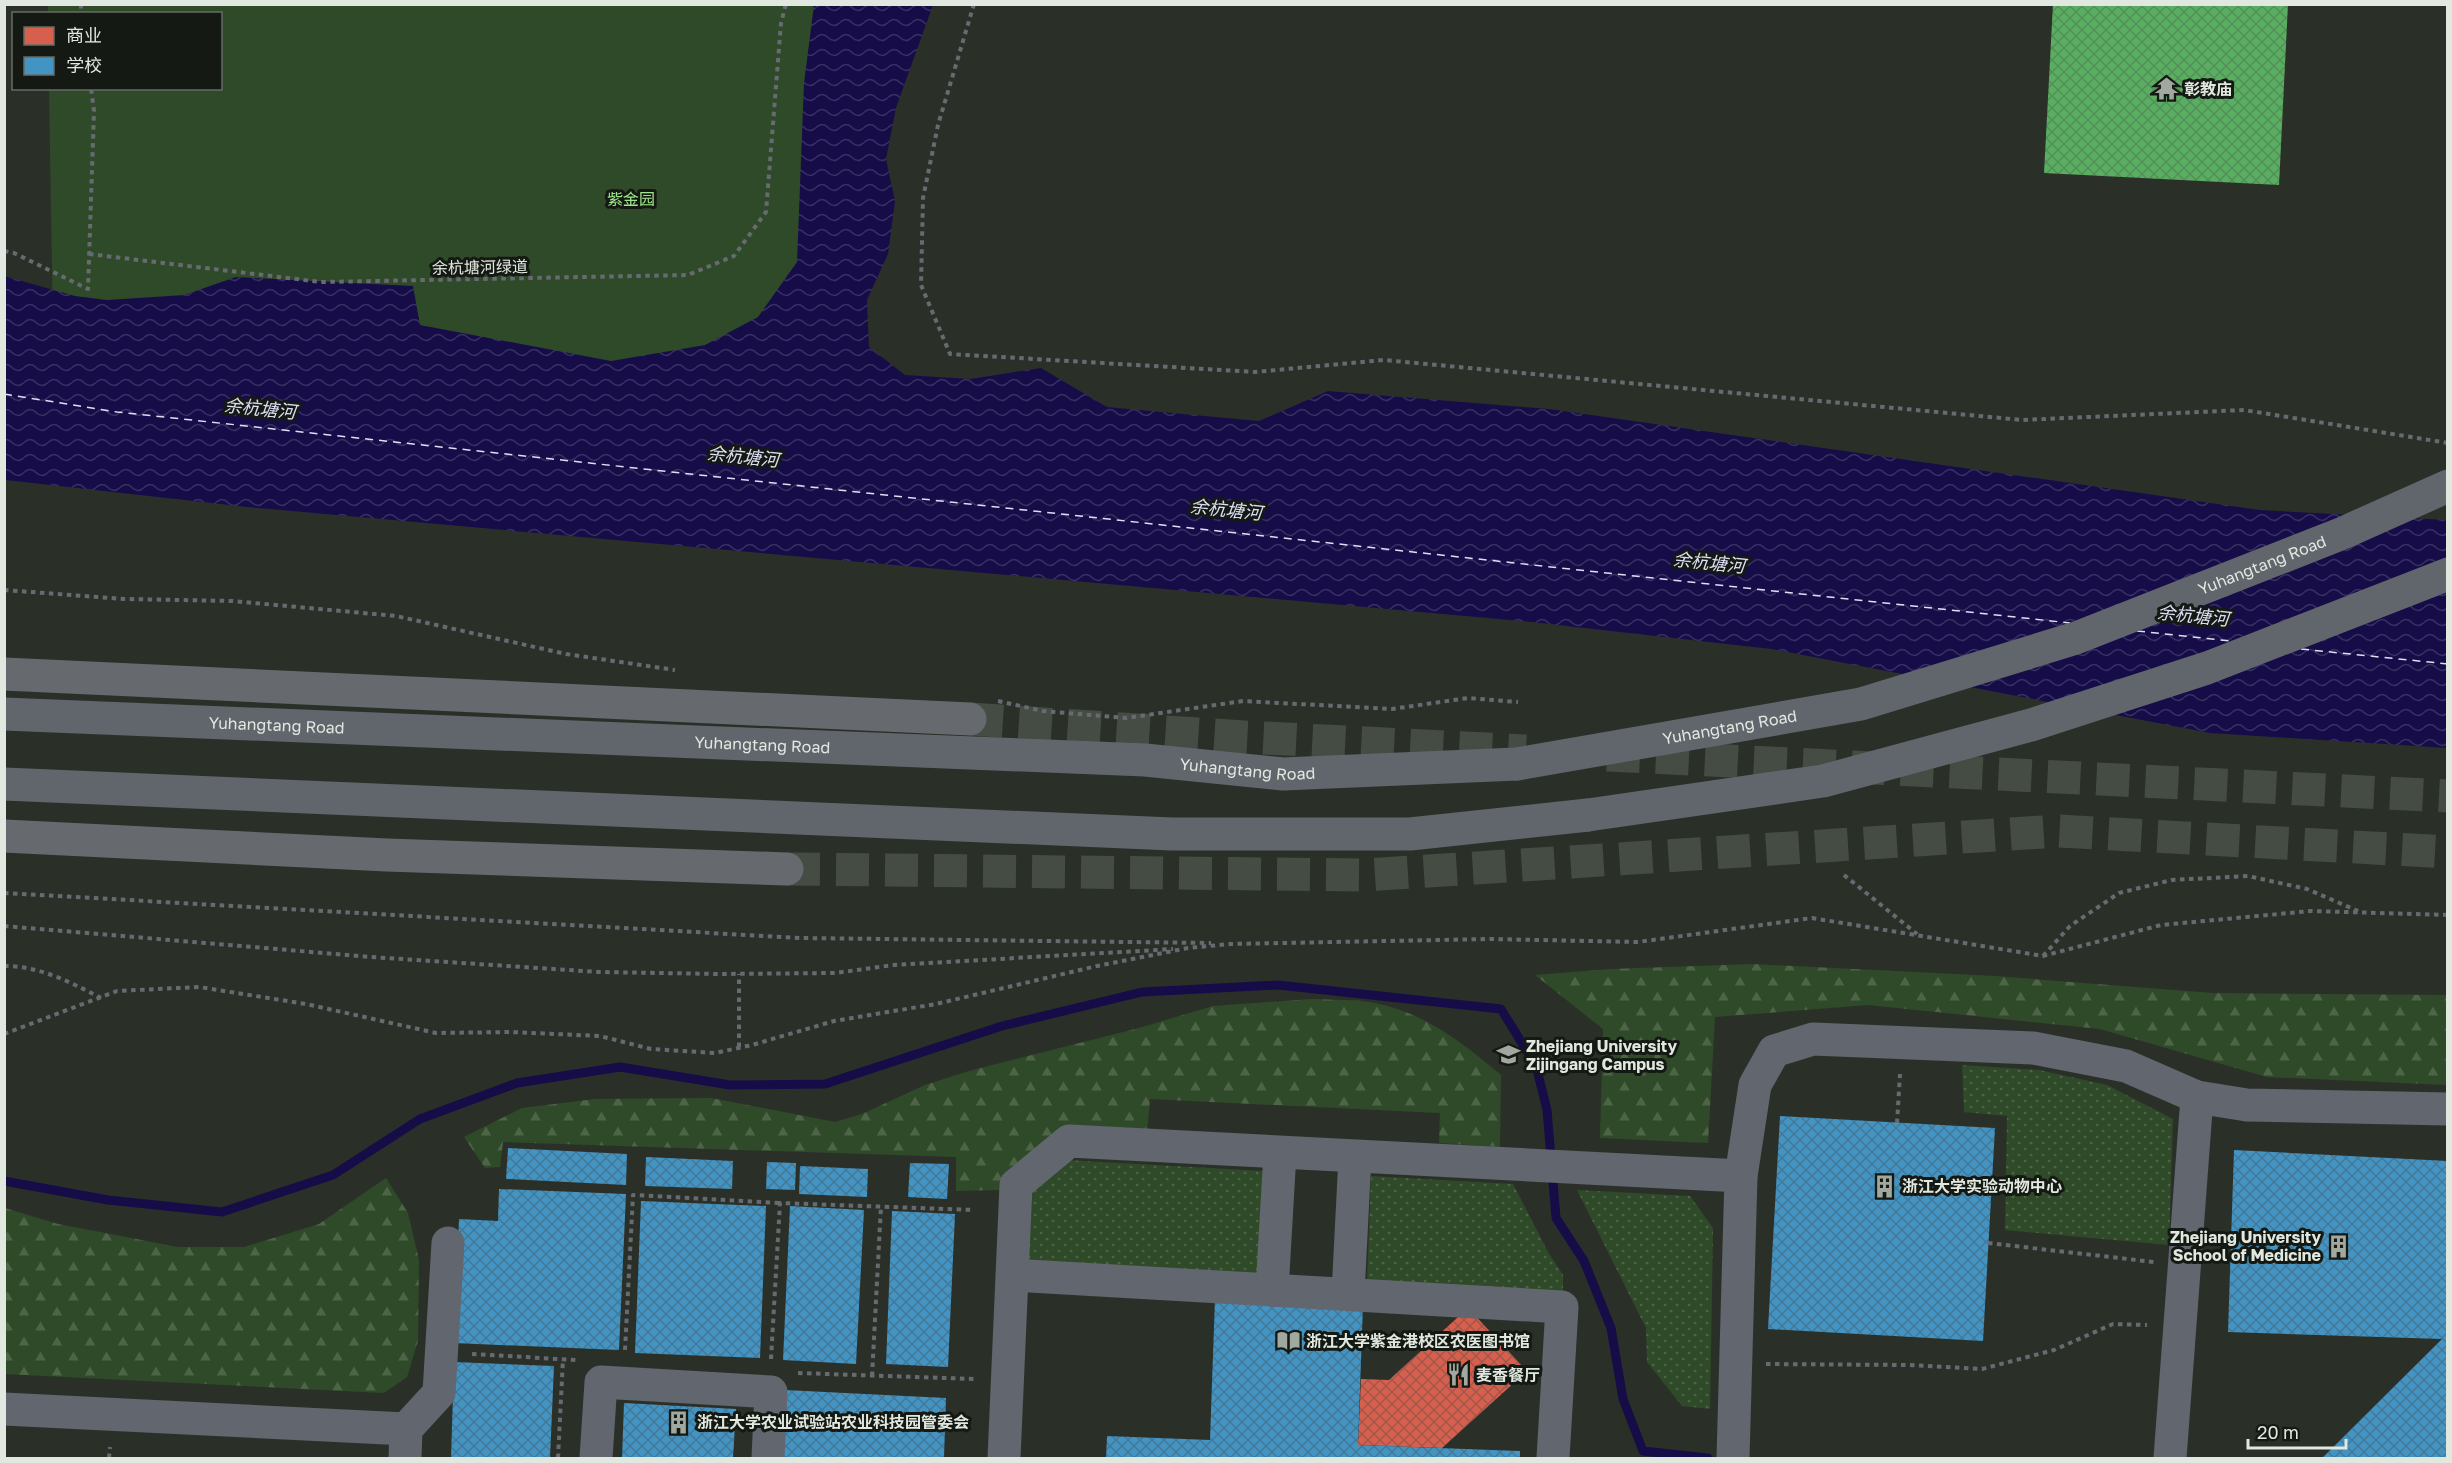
<svg xmlns="http://www.w3.org/2000/svg" width="2452" height="1463" viewBox="0 0 2452 1463" font-family="'Golos Text','Noto Sans SC',sans-serif">
	<style>
		.grass { fill: url(#grass-dots) }
		.forest { fill: url(#forest-firs) }
		.park { fill: #2f4a28 }
		.water { fill: url(#water-waves) }
		.shops { fill: url(#shops-cross-hatch) }
		.schools { fill: url(#schools-cross-hatch) }
		.public { fill: url(#public-cross-hatch) }
		.lines { fill: none; stroke-linecap: round; stroke-linejoin: round }
		.stream { stroke: #160d48; stroke-width: 9 }
		.ferry { stroke: #dde0f5; stroke-width: 1.5; stroke-dasharray: 8 6; stroke-linecap: butt }
		.highway-tunnel { stroke: #454c43; stroke-width: 33; stroke-dasharray: 33 16; stroke-linecap: butt }
		.path { stroke: #676b71; stroke-width: 4; stroke-dasharray: 4.5 4.5; stroke-linecap: butt }
		.minor { stroke: #62666f; stroke-width: 33 }
		.major { stroke: #61666d; stroke-width: 33 }
		.highway { stroke: #666a6f; stroke-width: 33 }
		.major-bridge { stroke: #61666d; stroke-width: 33 }
		.labels { text-anchor: middle; dominant-baseline: central; stroke-width: 6; stroke-linejoin: round; paint-order: stroke }
		.poi-label { font-size: 16px; font-weight: bold; fill: #e1e8df; stroke: #141913; text-anchor: start }
		.park-label { font-size: 16px; fill: #9fe68a; stroke: #141913 }
		.street-label { font-size: 16px; fill: #e1e8df; stroke: #141913 }
		.water-label { font-size: 18px; font-style: italic; fill: #dde0f5; stroke: #141913 }
	</style>
	<defs>
		<pattern id="grass-dots" width="8" height="8" patternUnits="userSpaceOnUse" patternTransform="scale(1.5)"><rect width="8" height="8" fill="#2f4a28"/><path d="M2 2h.1M6 6h.1" fill="none" stroke="#4d6447" stroke-width="1.8" stroke-linecap="round"/></pattern>
		<pattern id="forest-firs" width="22" height="20" patternUnits="userSpaceOnUse" patternTransform="scale(1.5)"><rect width="22" height="20" fill="#2f4a28"/><path d="M5 1l3.5 6h-7zM16 11l3.5 6h-7z" fill="#4d6447"/></pattern>
		<pattern id="water-waves" width="16" height="10" patternUnits="userSpaceOnUse" patternTransform="scale(1.5)"><rect width="16" height="10" fill="#160d48"/><path d="M0 5q4-4 8 0t8 0" fill="none" stroke="#383062"/></pattern>
		<pattern id="shops-cross-hatch" width="8" height="8" patternUnits="userSpaceOnUse" patternTransform="scale(1.5)"><rect width="8" height="8" fill="#d6604d"/><path d="M0 0l8 8M0 8l8-8" fill="none" stroke="#a3574a"/></pattern>
		<pattern id="schools-cross-hatch" width="8" height="8" patternUnits="userSpaceOnUse" patternTransform="scale(1.5)"><rect width="8" height="8" fill="#4393c3"/><path d="M0 0l8 8M0 8l8-8" fill="none" stroke="#437896"/></pattern>
		<pattern id="public-cross-hatch" width="8" height="8" patternUnits="userSpaceOnUse" patternTransform="scale(1.5)"><rect width="8" height="8" fill="#5aae61"/><path d="M0 0l8 8M0 8l8-8" fill="none" stroke="#538f58"/></pattern>
	</defs>
	<rect width="100%" height="100%" fill="#2a3028"/>
	<!-- grass -->
	<g class="grass">
		<path d="M1962 1065 2039 1070 2107 1085 2173 1119 2169 1245 2005 1230 2007 1116 1964 1112Z"/>
		<path d="M1066 1160 1264 1171 1258 1277 1025 1265 1032 1189Z"/>
		<path d="M1371 1176 1513 1184 1548 1252 1563 1275V1295L1367 1283Z"/>
		<path d="M1577 1190 1690 1196 1713 1228 1710 1409 1682 1406 1647 1362 1646 1328Z"/>
	</g>
	<!-- forest -->
	<g class="forest">
		<path d="M1752 964 1995 976 2212 993 2447 995V1085L2267 1077 2100 1029 1868 1005 1715 1017 1708 1143 1600 1138 1603 1029 1535 975 1611 969Z"/>
		<path d="M1311 999C1331 1000 1355 999 1375 1003 1425 1013 1463 1043 1501 1075L1500 1147 1439 1143 1440 1113 1150 1099 1147 1134 1067 1131 1001 1190 956 1191V1157L503 1142 500 1167 485 1168 464 1137 522 1108 595 1099 711 1098 835 1122 862 1114 925 1085 969 1071 1139 1028 1213 1006Z"/>
		<path d="M386 1178 408 1213 419 1260 418 1341 407 1377 384 1393 5 1374V1208L58 1224 178 1247H244L319 1224Z"/>
	</g>
	<!-- park -->
	<path class="park" d="M48 5H876L810 282 728 404 53 329 49 89 220 88V14L48 13Z"/>
	<!-- water -->
	<path class="water" d="M814 5H933L896 108 886 159 895 201 888 254 867 300 869 347 905 375 970 379 1041 368 1107 407 1259 421 1328 391 1549 409 2260 510 2447 520V748L2210 733 1771 649 1531 622 247 507 5 480 4 276 75 296 107 300 184 295 236 277 413 286 420 325 611 361 705 345 758 317 797 262 804 83Z"/>
	<!-- shops -->
	<path class="shops" d="M1468 1308 1527 1371 1442 1448 1358 1445 1361 1379 1389 1380Z"/>
	<!-- schools -->
	<g class="schools">
		<path d="M1780 1116 1995 1128 1983 1341 1768 1329Z"/>
		<path d="M508 1148 627 1154 626 1185 506 1179Z"/>
		<path d="M2234 1150 2448 1161V1458H2322L2442 1339 2228 1332Z"/>
		<path d="M646 1157 733 1161 732 1189 645 1186Z"/>
		<path d="M767 1162 796 1163 795 1190 766 1189Z"/>
		<path d="M910 1163 949 1164 947 1199 908 1197Z"/>
		<path d="M800 1166 868 1169 867 1197 799 1194Z"/>
		<path d="M499 1189 626 1194 619 1350 454 1343 459 1219 498 1221Z"/>
		<path d="M641 1201 766 1206 760 1358 635 1353Z"/>
		<path d="M790 1206 864 1210 856 1364 783 1360Z"/>
		<path d="M892 1211 955 1214 948 1367 886 1364Z"/>
		<path d="M1215 1298 1363 1304 1358 1445 1520 1451V1458H1106L1107 1436 1210 1440Z"/>
		<path d="M454 1362 554 1366 550 1458H451Z"/>
		<path d="M785 1390 946 1398 944 1458H782Z"/>
		<path d="M624 1403 736 1409 733 1458H622Z"/>
	</g>
	<!-- public -->
	<path class="public" d="M2053 4H2288L2279 185 2044 173Z"/>
	<g class="lines">
		<!-- stream -->
		<path class="stream" d="M4 1181 108 1200 222 1212 333 1175 420 1119 517 1083 620 1067 730 1085 825 1084 1002 1026 1142 992 1278 985 1501 1009 1536 1066 1547 1110 1556 1218 1584 1261 1611 1328 1623 1399 1643 1451 1708 1458"/>
		<!-- ferry -->
		<g class="ferry">
			<path d="M4 394 117 412 2070 623"/>
			<path d="M2137 631 2231 641"/>
			<path d="M2301 649 2448 664"/>
		</g>
		<!-- highway-tunnel -->
		<g class="highway-tunnel">
			<path d="M970 719 1244 737 1526 751"/>
			<path d="M1607 755 2448 796"/>
			<path d="M787 869 1365 875 2058 831 2448 852"/>
		</g>
		<!-- path -->
		<g class="path">
			<path d="M81 4V14"/>
			<path d="M974 4 938 125 923 198 921 285 950 354 1255 372 1384 360 2022 420 2244 410 2448 443"/>
			<path d="M4 251 14 253 88 289 94 111 91 88"/>
			<path d="M89 254 321 282 688 275 734 256 766 212 781 23 786 4"/>
			<path d="M4 590 124 599 232 601 396 616 566 654 675 670"/>
			<path d="M998 701 1043 711 1126 718 1243 701 1392 709 1468 698 1518 702"/>
			<path d="M1844 875 1917 934"/>
			<path d="M4 893 800 938 1211 943"/>
			<path d="M4 926 371 957 599 972 720 974 835 973 894 965 1173 949"/>
			<path d="M2043 956 2070 926 2119 893 2172 880 2248 876 2307 889 2358 911"/>
			<path d="M4 966C40 966 70 982 101 998"/>
			<path d="M4 1034 117 991 199 987 306 1004 436 1033 510 1032 600 1036 651 1049 715 1053 752 1045 834 1021 936 1004 1097 966 1188 948 1230 944 1490 939 1638 942 1812 918 2043 956 2161 925 2311 911 2448 915"/>
			<path d="M739 1047V974"/>
			<path d="M1897 1123 1900 1074"/>
			<path d="M1988 1243 2154 1262"/>
			<path d="M625 1350 633 1195 780 1203"/>
			<path d="M472 1354 576 1360"/>
			<path d="M771 1359 780 1203 974 1210"/>
			<path d="M1766 1364 1910 1365 1982 1369 2054 1350 2113 1324 2147 1325"/>
			<path d="M798 1373 974 1379"/>
			<path d="M872 1376 881 1206"/>
			<path d="M109 1458 110 1447"/>
			<path d="M558 1458 563 1359"/>
		</g>
		<!-- minor -->
		<g class="minor">
			<path d="M1741 1176 1755 1085 1774 1051 1813 1039 2033 1048 2126 1066 2197 1097 2247 1105 2448 1109"/>
			<path d="M1013 1275 1562 1307 1553 1458"/>
			<path d="M1272 1290 1280 1153"/>
			<path d="M1348 1294 1355 1157"/>
			<path d="M4 1409 406 1429"/>
			<path d="M405 1458 406 1429 439 1393 448 1243"/>
			<path d="M596 1458 601 1382 771 1392 768 1458"/>
			<path d="M1004 1458 1016 1185 1069 1141 1741 1176 1733 1458"/>
			<path d="M2170 1458 2197 1097"/>
		</g>
		<!-- major -->
		<g class="major">
			<path id="s1" d="M4 714 1145 760 1283 774 1517 764"/>
			<path d="M4 784 1172 834H1410L1588 815"/>
		</g>
		<!-- highway -->
		<g class="highway">
			<path d="M4 674 970 719"/>
			<path d="M4 836 387 855 787 869"/>
		</g>
		<!-- major-bridge -->
		<g class="major-bridge">
			<path id="s2" d="M1517 764 1861 704 2076 638 2343 533 2448 486"/>
			<path d="M1588 815 1823 781 2031 725 2207 668 2448 574"/>
		</g>
	</g>
	<!-- icons -->
	<defs>
		<symbol id="temple-bare" viewBox="-9 -9 18 18"><path d="M0-6L5-2H3V0L6.5 2.5H4V6H1.5V3h-3V6H-4V2.5H-6.5L-3 0V-2H-5Z" fill="#a1a89f" stroke="#141913" stroke-width="2.5" paint-order="stroke"/></symbol>
		<symbol id="university-bare" viewBox="-9 -9 18 18"><path d="M0-5L7-2L0 1L-7-2ZM-4 1L0 2.5L4 1V4Q0 6-4 4Z" fill="#a1a89f" stroke="#141913" stroke-width="2.5" paint-order="stroke"/></symbol>
		<symbol id="building-bare" viewBox="-9 -9 18 18"><path d="M-4-6H4V6H1V3H-1V6H-4ZM-2.5-4.3h1.7v1.8h-1.7ZM.8-4.3h1.7v1.8H.8ZM-2.5-1h1.7V.8h-1.7ZM.8-1h1.7V.8H.8Z" fill="#a1a89f" stroke="#141913" stroke-width="2.5" paint-order="stroke"/></symbol>
		<symbol id="library-bare" viewBox="-9 -9 18 18"><path d="M-6-4Q-3-5.5-.7-3.5V5Q-3 3-6 4ZM6-4Q3-5.5 .7-3.5V5Q3 3 6 4Z" fill="#a1a89f" stroke="#141913" stroke-width="2.5" paint-order="stroke"/></symbol>
		<symbol id="restaurant-bare" viewBox="-9 -9 18 18"><path d="M-5-6h1v4h1v-4h1v4h1v-4h1v5L-1.5 .5V6h-2V.5L-5-1ZM5-6V6H3V1.5H1.5Q1.5-4 5-6Z" fill="#a1a89f" stroke="#141913" stroke-width="2.5" paint-order="stroke"/></symbol>
	</defs>
	<g fill-rule="evenodd">
		<use href="#temple-bare" x="2150" y="72" width="33" height="33"/>
		<use href="#university-bare" x="1492" y="1038" width="33" height="33"/>
		<use href="#building-bare" x="1868" y="1170" width="33" height="33"/>
		<use href="#building-bare" x="2322" y="1230" width="33" height="33"/>
		<use href="#library-bare" x="1272" y="1324" width="33" height="33"/>
		<use href="#restaurant-bare" x="1442" y="1358" width="33" height="33"/>
		<use href="#building-bare" x="662" y="1406" width="33" height="33"/>
	</g>
	<g class="labels">
		<!-- poi labels -->
		<g class="poi-label">
			<text x="2184" y="89">彰教庙</text>
			<text x="1526" y="1046">Zhejiang University<tspan x="1526" dy="18">Zijingang Campus</tspan></text>
			<text x="1902" y="1186">浙江大学实验动物中心</text>
			<text x="2321" y="1237" text-anchor="end">Zhejiang University<tspan x="2321" dy="18">School of Medicine</tspan></text>
			<text x="1306" y="1341">浙江大学紫金港校区农医图书馆</text>
			<text x="1476" y="1375">麦香餐厅</text>
			<text x="697" y="1422">浙江大学农业试验站农业科技园管委会</text>
		</g>
		<!-- park labels -->
		<g class="park-label">
			<text x="631" y="199">紫金园</text>
		</g>
		<!-- street labels -->
		<g class="street-label">
			<text transform="translate(480 267) rotate(-1)">余杭塘河绿道</text>
			<text stroke="none"><textPath href="#s2" startOffset="774">Yuhangtang Road</textPath></text>
			<text stroke="none"><textPath href="#s1" startOffset="273">Yuhangtang Road</textPath></text>
			<text stroke="none"><textPath href="#s2" startOffset="216">Yuhangtang Road</textPath></text>
			<text stroke="none"><textPath href="#s1" startOffset="759">Yuhangtang Road</textPath></text>
			<text stroke="none"><textPath href="#s1" startOffset="1245">Yuhangtang Road</textPath></text>
		</g>
		<!-- water labels -->
		<g class="water-label">
			<text transform="translate(260 408) rotate(6)">余杭塘河</text>
			<text transform="translate(743 456) rotate(6)">余杭塘河</text>
			<text transform="translate(1226 509) rotate(6)">余杭塘河</text>
			<text transform="translate(1709 562) rotate(6)">余杭塘河</text>
			<text transform="translate(2193 615) rotate(6)">余杭塘河</text>
		</g>
	</g>
	<!-- border -->
	<rect width="2452" height="1463" fill="none" stroke="#e1e8df" stroke-width="12"/>
	<!-- legend -->
	<rect x="12" y="12" width="210" height="78" fill="#141913" stroke="#666c65" stroke-width="1.5"/>
	<rect x="24" y="27" width="30" height="18" fill="#d6604d" stroke="#666c65" stroke-width="1.5"/>
	<text x="66" y="42" font-size="18" fill="#e1e8df">商业</text>
	<rect x="24" y="57" width="30" height="18" fill="#4393c3" stroke="#666c65" stroke-width="1.5"/>
	<text x="66" y="72" font-size="18" fill="#e1e8df">学校</text>
	<!-- scale -->
	<path d="M2248 1439v9h98v-9" fill="none" stroke="#e1e8df" stroke-width="3"/>
	<text x="2257" y="1439" font-size="18" fill="#e1e8df" stroke="#141913" stroke-width="4.5" paint-order="stroke">20 m</text>
</svg>
